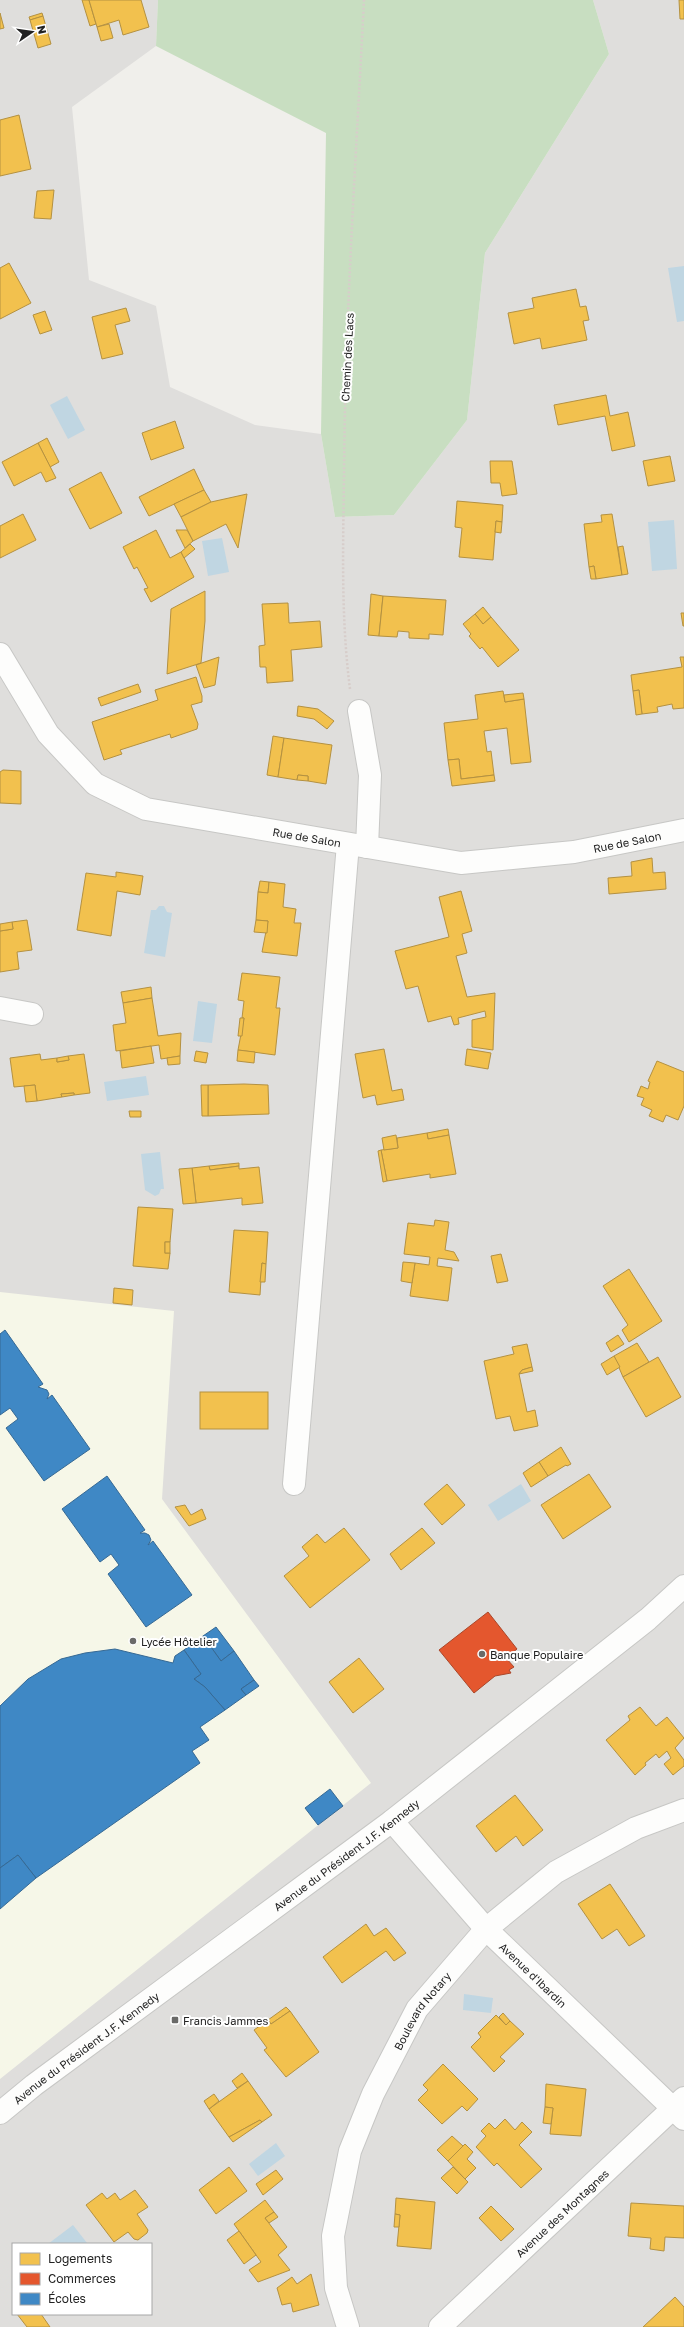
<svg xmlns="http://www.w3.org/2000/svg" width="684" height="2327" viewBox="0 0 684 2327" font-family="'Golos Text',sans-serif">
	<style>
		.residential { fill: #dfdedc; fill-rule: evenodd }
		.education { fill: #f6f7e8 }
		.forest { fill: #c8dec1 }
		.water { fill: #c0d6e2 }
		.homes { fill: #f2c14e; stroke: #b49141 }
		.shops { fill: #e4572e; stroke: #aa472a }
		.schools { fill: #3f88c5; stroke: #366994 }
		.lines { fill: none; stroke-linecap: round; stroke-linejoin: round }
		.minor-casing { stroke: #c7c7c5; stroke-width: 24 }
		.path { stroke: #d7cdca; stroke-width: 2.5; stroke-dasharray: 2 2; stroke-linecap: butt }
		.minor { stroke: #fdfdfc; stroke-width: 22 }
		.poi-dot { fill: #6a6a68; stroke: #fff; stroke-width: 1.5 }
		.labels { text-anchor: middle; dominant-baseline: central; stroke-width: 4; stroke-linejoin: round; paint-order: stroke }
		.street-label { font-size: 11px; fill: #222; stroke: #fff }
		.poi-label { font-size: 11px; fill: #222; stroke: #fff; text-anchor: start }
	</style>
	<rect width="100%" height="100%" fill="#f0efeb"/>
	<!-- residential -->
	<path class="residential" d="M0 0H158L156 46 72 107 89 280 156 306 170 387 255 425 321 434 335 517 394 515 467 420 485 253 609 54 593 0H684V2327H0ZM13 2244H151V2314H13Z"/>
	<!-- education -->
	<path class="education" d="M0 1292 174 1311 162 1499 371 1783 0 2079Z"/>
	<!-- forest -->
	<path class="forest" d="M158 0H593L609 54 485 253 467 420 394 515 335 517 321 434 326 133 156 46Z"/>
	<!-- water -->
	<g class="water">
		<path d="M684 266V321L677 322 668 268Z"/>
		<path d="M67 396 85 430 68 439 50 405Z"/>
		<path d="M674 520 677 569 652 571 648 522Z"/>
		<path d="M222 538 229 572 208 576 202 541Z"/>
		<path d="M159 906H164L167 912 172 913 165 957 144 953 151 910H156Z"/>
		<path d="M198 1001 217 1004 212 1043 193 1041Z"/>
		<path d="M146 1076 149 1095 107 1101 104 1082Z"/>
		<path d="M160 1152 164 1189H161L159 1194 155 1196 145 1190 141 1154Z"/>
		<path d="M521 1484 531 1501 498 1521 488 1505Z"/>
		<path d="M464 1994 493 1998 491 2013 463 2010Z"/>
		<path d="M276 2143 285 2156 258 2176 249 2164Z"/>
		<path d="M73 2225 87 2243 48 2244Z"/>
	</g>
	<!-- homes -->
	<g class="homes">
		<path d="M82 0H89L96 24 90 26Z"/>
		<path d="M89 0H141L149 27 123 35 119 20 97 27Z"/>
		<path d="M679 0H684V19H680Z"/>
		<path d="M0 13 4 28 0 29Z"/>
		<path d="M42 13 43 16 30 20 29 17Z"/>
		<path d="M43 16 51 44 38 48 30 20Z"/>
		<path d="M109 24 113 38 101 41 97 27Z"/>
		<path d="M19 115 31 169 0 176V120Z"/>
		<path d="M54 190 51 219 34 218 37 191Z"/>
		<path d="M9 263 31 303 0 319V268Z"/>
		<path d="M576 289 580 307 586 306 589 320 583 321 587 340 542 349 540 338 514 344 508 313 534 308 532 298Z"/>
		<path d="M126 308 130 321 115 325 123 354 102 359 92 317Z"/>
		<path d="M45 311 52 330 40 334 33 315Z"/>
		<path d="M606 395 610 416 628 412 635 446 612 451 605 416 558 425 554 405Z"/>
		<path d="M175 421 184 448 151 460 142 433Z"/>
		<path d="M47 438 59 462 50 467 38 443Z"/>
		<path d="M38 443 56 478 46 482 41 472 14 486 2 462Z"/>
		<path d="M670 456 675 481 648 486 643 461Z"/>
		<path d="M490 461H512L517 494 502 496 500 483H491Z"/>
		<path d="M194 469 204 490 149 516 139 497Z"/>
		<path d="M101 472 122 513 90 529 69 489Z"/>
		<path d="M204 490 211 502 181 517 174 504Z"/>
		<path d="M247 494 238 548 226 524 193 541 181 517 211 502Z"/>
		<path d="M457 501 503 505 502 522 496 521 493 560 459 557 462 528 455 527Z"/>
		<path d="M23 514 36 540 0 558V526Z"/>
		<path d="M612 514 622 575 596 579 594 566 589 567 584 524 602 522 601 515Z"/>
		<path d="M496 521 502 522 501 533 495 532Z"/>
		<path d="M156 530 170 558 181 552 194 577 151 602 144 589 148 588 137 567 134 569 123 547Z"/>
		<path d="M176 530H187L193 541 185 548Z"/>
		<path d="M190 544 195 549 184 558 181 552Z"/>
		<path d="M623 546 628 574 622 575 618 547Z"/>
		<path d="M594 566 596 579H591L589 567Z"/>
		<path d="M205 591V621L201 663 167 674 171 609Z"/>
		<path d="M371 594 383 596 379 636 368 635Z"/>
		<path d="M383 596 446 600 443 635 429 634V639L409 638V632L398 631 397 637 379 636Z"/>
		<path d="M288 603 289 623 320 621 322 647 291 650 293 681 267 683 266 667H260L259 646 265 645 262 604Z"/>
		<path d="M483 607 491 617 483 624 475 614Z"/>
		<path d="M681 613H684V626H683Z"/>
		<path d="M475 614 483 624 491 617 519 650 498 667 482 647 480 649 469 636 471 634 463 624Z"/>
		<path d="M219 657 215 685 204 688 196 665Z"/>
		<path d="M680 657H684V708L673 709 672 704 657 707 658 712 642 714 639 690 633 691 631 675 682 667Z"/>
		<path d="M196 677 202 696V702L191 705 198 724 197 729 171 738 170 734 120 750 122 754 104 760 92 722 158 700 155 690Z"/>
		<path d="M138 684 141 692 101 706 98 698Z"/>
		<path d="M639 690 642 714 636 715 633 691Z"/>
		<path d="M503 691 505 702 524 699 531 762 511 764 507 728 484 731 487 752 491 751 494 775 461 779 459 759 448 760 444 723 478 719 475 695Z"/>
		<path d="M523 693 524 699 505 702 504 695Z"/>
		<path d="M298 706 318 709 334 721 327 729 314 719 297 716Z"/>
		<path d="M273 736 284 738 278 777 267 775Z"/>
		<path d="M284 738 332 745 326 784 308 781V776L298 775 297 780 278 777Z"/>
		<path d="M459 759 461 779 494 775 495 781 452 786 448 760Z"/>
		<path d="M3 770 21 771V804L0 803V772Z"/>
		<path d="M298 775 308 776V781L297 780Z"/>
		<path d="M652 858 653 873 665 872 666 889 609 894 608 878 632 876 631 862Z"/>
		<path d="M116 872 143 876 140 895 117 891 111 936 77 930 86 873 116 877Z"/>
		<path d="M260 881 269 882 268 893 258 892Z"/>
		<path d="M269 882 285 884 283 907 296 909 294 923H301L297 956 262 952 268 921 256 920 258 892 268 893Z"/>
		<path d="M461 891 472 931 462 934 467 953 456 956 467 997 495 993 493 1050 472 1047V1020L486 1017 485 1011 458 1018 459 1024 454 1025 451 1016 428 1022 418 986 406 989 395 951 449 937 439 897Z"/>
		<path d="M27 920 32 950 17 952 19 969 0 972V931L13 929 12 922Z"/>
		<path d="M256 920 268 921 267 933 254 932Z"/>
		<path d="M12 922 13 929 0 931V924Z"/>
		<path d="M242 973 280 977 276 1008H280L275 1055 238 1050 244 1018H242L244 1001 238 1000Z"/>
		<path d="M151 987 152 998 123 1003 121 992Z"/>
		<path d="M152 998 158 1036 181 1033 180 1056 161 1059 159 1045 116 1051 113 1025 126 1023 123 1003Z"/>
		<path d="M240 1018H244L242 1036H238Z"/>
		<path d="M151 1046 154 1063 122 1068 120 1051Z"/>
		<path d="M384 1049 392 1091 402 1089 404 1100 377 1105 375 1095 363 1098 355 1054Z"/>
		<path d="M467 1049 491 1053 488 1069 465 1065Z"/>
		<path d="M238 1050 255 1052 254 1063 237 1061Z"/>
		<path d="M196 1051 208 1053 206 1063 194 1061Z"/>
		<path d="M40 1054 41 1060 57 1058V1062L69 1060 68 1056 84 1054 90 1093 74 1095V1093L61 1094 62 1097 37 1101 35 1085 14 1087 10 1058Z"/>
		<path d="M68 1056 69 1060 57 1062V1058Z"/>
		<path d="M180 1056V1064L168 1065 167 1058Z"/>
		<path d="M657 1061 684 1072V1106L678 1120 666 1115 663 1122 649 1116 652 1110 641 1105 644 1098 637 1096 641 1086 648 1089 650 1082 648 1081Z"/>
		<path d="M244 1084 268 1085 269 1114 208 1116V1085Z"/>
		<path d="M35 1085 37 1101 26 1102 24 1086Z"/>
		<path d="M201 1085H208V1116H202Z"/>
		<path d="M74 1093V1095L62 1097 61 1094Z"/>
		<path d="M129 1111H141V1117H130Z"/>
		<path d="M448 1129 449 1135 428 1139 427 1133Z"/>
		<path d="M427 1133 428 1139 449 1135 456 1174 430 1178V1174L387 1181 381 1150 398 1148 397 1138Z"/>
		<path d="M396 1135 398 1148 384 1150 382 1138Z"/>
		<path d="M381 1150 387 1181 383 1182 378 1151Z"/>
		<path d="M239 1163V1166L210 1170 209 1166Z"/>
		<path d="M209 1166 210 1170 239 1166V1169L259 1167 263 1203 242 1205V1198L196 1203 192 1168Z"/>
		<path d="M192 1168 196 1203 183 1204 179 1169Z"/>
		<path d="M138 1207 173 1209 170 1242H165V1253H170L168 1269 133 1266Z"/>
		<path d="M435 1220 449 1222 445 1250 454 1252 459 1261 438 1258 437 1266 452 1268 448 1301 410 1296 415 1263 429 1265 430 1257 404 1254 408 1223 434 1226Z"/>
		<path d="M234 1230 268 1232 266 1264 262 1263 260 1295 229 1292Z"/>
		<rect x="165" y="1242" width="5" height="11"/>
		<path d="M501 1254 508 1281 497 1283 491 1256Z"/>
		<path d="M403 1262 415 1263 412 1283 401 1281Z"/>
		<path d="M262 1263 266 1264 265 1282H260Z"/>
		<path d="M629 1269 662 1321 629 1342 622 1330 628 1325 603 1286Z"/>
		<path d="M114 1288 133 1290 132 1305 113 1303Z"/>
		<path d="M618 1335 624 1344 611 1352 606 1343Z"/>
		<path d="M637 1343 649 1362 623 1377 614 1356Z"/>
		<path d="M527 1344 532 1367 522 1370 519 1374 527 1412 535 1410 538 1426 514 1431 510 1416 496 1419 484 1361 514 1354 512 1347Z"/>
		<path d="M614 1356 620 1367 607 1375 601 1364Z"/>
		<path d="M658 1357 681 1397 646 1417 623 1377Z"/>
		<path d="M532 1367 533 1371 519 1374 522 1370Z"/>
		<rect x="200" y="1392" width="68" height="37"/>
		<path d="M561 1447 571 1464 567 1466 566 1465 548 1476 539 1462Z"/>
		<path d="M539 1462 548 1476 531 1487 523 1473Z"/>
		<path d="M589 1474 611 1507 563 1539 541 1505Z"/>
		<path d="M447 1484 465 1505 442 1525 424 1504Z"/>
		<path d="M185 1505 191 1515 202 1509 206 1519 189 1526 175 1507Z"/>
		<path d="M344 1528 370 1560 310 1608 284 1576 309 1556 302 1547 317 1534 325 1543Z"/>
		<path d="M422 1528 435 1543 401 1570 390 1554Z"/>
		<path d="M359 1658 384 1689 353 1713 329 1682Z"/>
		<path d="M640 1707 656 1726 667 1717 684 1738 675 1748 684 1760V1766L673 1775 664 1764 671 1758 667 1751 659 1758 656 1754 645 1763 646 1765 635 1775 606 1740 630 1720 628 1716Z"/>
		<path d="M515 1795 543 1830 523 1846 516 1836 496 1852 476 1826Z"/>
		<path d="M610 1884 645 1936 629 1946 617 1929 602 1939 578 1904Z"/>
		<path d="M366 1924 374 1936 386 1928 406 1953 394 1961 386 1951 342 1983 323 1957Z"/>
		<path d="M286 2007 290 2011 271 2024 268 2020Z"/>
		<path d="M290 2011 319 2052 286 2077 264 2050 267 2048 254 2030 268 2020 271 2024Z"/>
		<path d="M503 2013 510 2021 506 2025 499 2017Z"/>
		<path d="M496 2015 506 2025 510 2021 524 2034 500 2057 505 2061 494 2072 471 2047 481 2037 478 2033Z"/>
		<path d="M443 2064 478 2099 467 2111 462 2106 442 2124 418 2100 428 2090 423 2085Z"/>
		<path d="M242 2073 248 2081 237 2088 232 2081Z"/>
		<path d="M248 2081 272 2115 262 2122 260 2120 229 2137 209 2109Z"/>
		<path d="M546 2084 586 2089 581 2136 550 2134 553 2108 545 2107Z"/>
		<path d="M214 2094 219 2101 209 2109 204 2101Z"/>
		<path d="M545 2107 553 2108 551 2124 543 2123Z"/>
		<path d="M505 2119 515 2130 522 2122 532 2132 519 2145 542 2169 521 2188 497 2163 494 2166 476 2147 486 2136 481 2131 489 2123 495 2129Z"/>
		<path d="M260 2120 262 2122 233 2142 229 2137Z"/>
		<path d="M452 2136 463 2146 448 2161 437 2150Z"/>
		<path d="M465 2144 473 2152 467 2159 476 2168 465 2179 448 2161Z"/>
		<path d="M229 2167 247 2191 216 2214 199 2190Z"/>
		<path d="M453 2167 468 2182 457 2194 441 2178Z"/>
		<path d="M276 2170 283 2179 263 2195 256 2184Z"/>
		<path d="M135 2190 148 2207 137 2214 148 2230 147 2233 138 2240 134 2239 128 2232 114 2242 86 2205 102 2193 107 2199 115 2193 120 2200Z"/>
		<path d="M396 2198 435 2202 431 2249 397 2246 400 2215 395 2214Z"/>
		<path d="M265 2200 274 2212 265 2218 287 2247 278 2255 290 2270 258 2282 249 2270 261 2262 234 2224Z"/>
		<path d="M631 2203 684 2206V2238L665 2237 664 2251 650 2249 651 2238 628 2236Z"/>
		<path d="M491 2206 514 2229 501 2241 479 2218Z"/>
		<path d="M274 2212 278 2217 269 2223 265 2218Z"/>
		<path d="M395 2214 400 2215 399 2227H394Z"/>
		<path d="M239 2231 256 2255 244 2264 227 2240Z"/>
		<path d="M311 2274 319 2305 293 2312 291 2303 282 2305 277 2288 292 2277 297 2284Z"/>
		<path d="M675 2297 684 2307V2327H643Z"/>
		<path d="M17 2314H41L50 2327H27Z"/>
	</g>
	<!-- shops -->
	<path class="shops" d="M488 1612 517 1649 506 1658 514 1667 509 1670 511 1673 495 1676 474 1693 439 1650Z"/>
	<!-- schools -->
	<g class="schools">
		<path d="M5 1330 43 1384 38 1387 47 1390 49 1394 47 1399 52 1395 90 1449 44 1481 6 1428 18 1419 10 1408 0 1415V1334Z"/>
		<path d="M107 1476 145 1530 140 1533H145L149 1535 151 1540 148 1545 153 1541 192 1595 146 1627 108 1574 119 1565 111 1554 100 1562 62 1509Z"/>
		<path d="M216 1627 234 1651 221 1661 203 1636Z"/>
		<path d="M203 1636 221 1661 234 1651 254 1680 241 1689 246 1695 225 1710 205 1687 194 1679 201 1674 184 1650Z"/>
		<path d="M115 1649 173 1663 175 1656 184 1650 201 1674 194 1679 205 1687 225 1710 200 1727 209 1740 192 1751 200 1763 36 1878 18 1855 0 1868V1706L28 1679 61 1659 85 1653Z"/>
		<path d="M254 1680 259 1686 246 1695 241 1689Z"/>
		<path d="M330 1789 343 1806 318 1825 305 1808Z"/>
		<path d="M18 1855 36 1878 0 1909V1868Z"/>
	</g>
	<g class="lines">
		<defs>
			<g id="minor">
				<path id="s1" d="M0 654 48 734 95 784 146 809 461 863 574 852 684 830"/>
				<path d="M359 711 370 775 367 847"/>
				<path d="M0 1008 32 1014"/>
				<path d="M294 1484 348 844"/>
				<path id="s2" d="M392 1821 486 1929 684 2119"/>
				<path id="s3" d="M0 2113 34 2085 392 1821 648 1619 684 1586"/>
				<path id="s4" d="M348 2327 336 2288 333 2236 350 2151 373 2094 417 2009 486 1929 556 1872 636 1828 684 1810"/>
				<path id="s5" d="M440 2327 684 2098"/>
			</g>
		</defs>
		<!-- minor casing -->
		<use href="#minor" class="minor-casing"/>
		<!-- path -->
		<path class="path" d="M350 689C341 619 343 548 344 478 345 318 356 159 364 0"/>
		<!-- minor -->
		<use href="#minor" class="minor"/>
	</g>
	<!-- markers -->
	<g class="poi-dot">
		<circle cx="133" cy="1641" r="4"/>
		<circle cx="482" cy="1654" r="4"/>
		<rect x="171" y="2016" width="8" height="8" rx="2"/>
	</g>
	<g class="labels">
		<!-- street labels -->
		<g class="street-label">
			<text transform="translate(347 357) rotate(-87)">Chemin des Lacs</text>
			<text stroke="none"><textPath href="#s1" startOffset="382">Rue de Salon</textPath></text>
			<text stroke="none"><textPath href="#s1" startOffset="706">Rue de Salon</textPath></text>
			<text stroke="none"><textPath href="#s3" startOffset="432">Avenue du Président J.F. Kennedy</textPath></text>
			<text stroke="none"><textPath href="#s2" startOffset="209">Avenue d'Ibardin</textPath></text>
			<text stroke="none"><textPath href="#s4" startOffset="338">Boulevard Notary</textPath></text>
			<text stroke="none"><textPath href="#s3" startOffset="108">Avenue du Président J.F. Kennedy</textPath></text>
			<text stroke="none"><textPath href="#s5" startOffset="167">Avenue des Montagnes</textPath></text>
		</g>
		<!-- poi labels -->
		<g class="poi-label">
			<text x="141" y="1641">Lycée Hôtelier</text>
			<text x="490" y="1654">Banque Populaire</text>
			<text x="183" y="2020">Francis Jammes</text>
		</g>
	</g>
	<!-- legend -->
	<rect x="12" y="2243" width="140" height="72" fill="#ffffff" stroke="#a7a7a7"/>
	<rect x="20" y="2253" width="20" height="12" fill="#f2c14e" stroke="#a7a7a7"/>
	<text x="48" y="2263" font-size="12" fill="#222222">Logements</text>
	<rect x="20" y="2273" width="20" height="12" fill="#e4572e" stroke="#a7a7a7"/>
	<text x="48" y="2283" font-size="12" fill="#222222">Commerces</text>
	<rect x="20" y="2293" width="20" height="12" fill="#3f88c5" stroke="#a7a7a7"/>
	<text x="48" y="2303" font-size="12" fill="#222222">Écoles</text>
	<!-- north arrow -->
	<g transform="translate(32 32) rotate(77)" stroke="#ffffff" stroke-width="3" paint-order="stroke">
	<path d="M0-3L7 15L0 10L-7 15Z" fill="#222222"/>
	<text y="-6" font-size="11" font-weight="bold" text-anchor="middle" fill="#222222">N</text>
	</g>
</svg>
